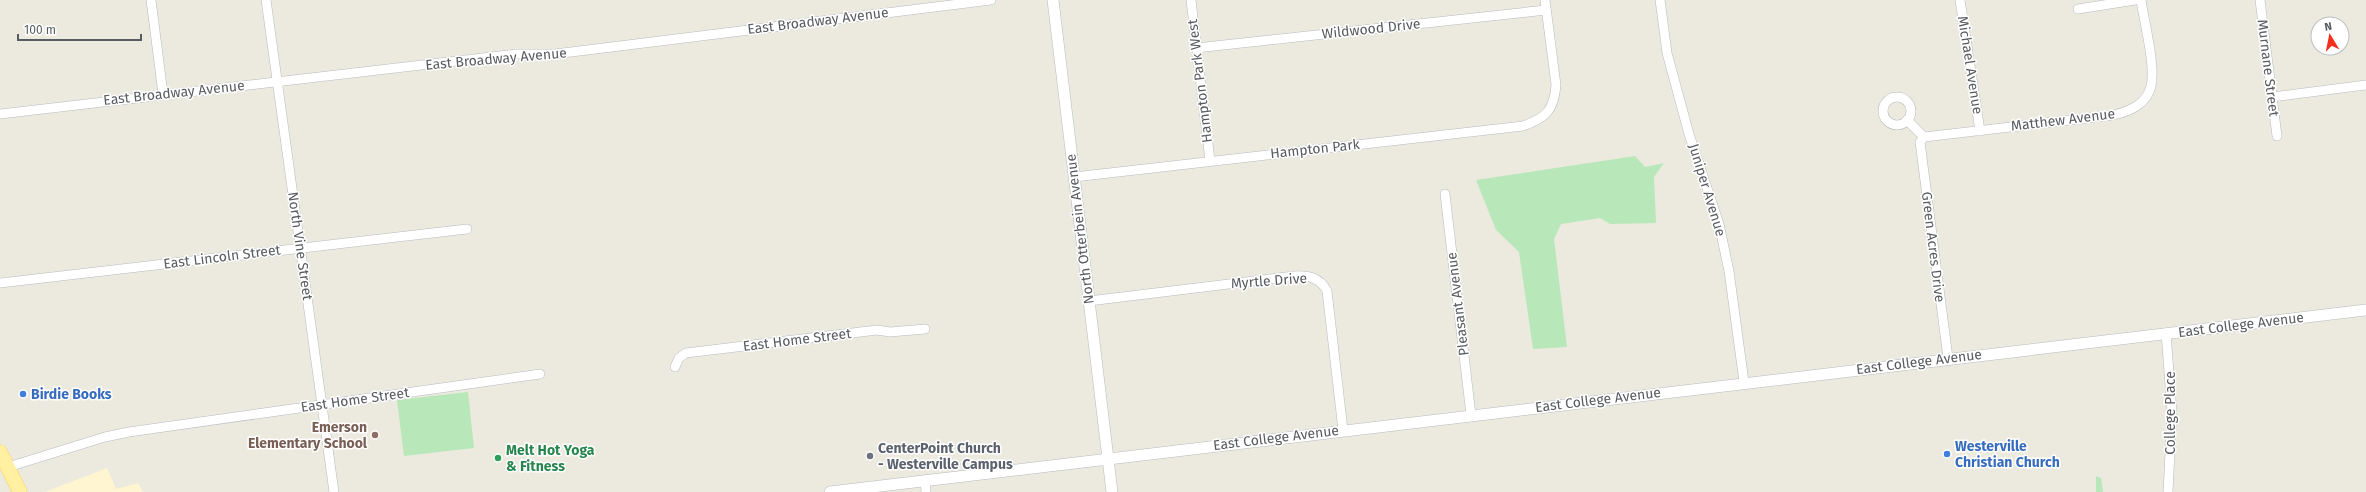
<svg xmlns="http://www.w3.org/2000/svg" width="2366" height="492" viewBox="0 0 2366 492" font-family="'Fira Sans',sans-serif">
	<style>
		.commercial { fill: #fff5d1 }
		.green { fill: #b8e7b9 }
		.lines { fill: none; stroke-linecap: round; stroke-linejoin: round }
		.minor-casing { stroke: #b7babf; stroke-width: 10 }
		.tertiary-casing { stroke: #b7babf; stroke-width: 12 }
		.primary-casing { stroke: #fccc48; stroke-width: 15 }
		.minor { stroke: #fff; stroke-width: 9 }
		.tertiary { stroke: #fff; stroke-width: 11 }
		.primary { stroke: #fff1a1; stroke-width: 14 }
		.shop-dot { fill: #3f7fe0; stroke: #fff; stroke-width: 1.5 }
		.education-dot { fill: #8d6e63; stroke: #fff; stroke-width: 1.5 }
		.worship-dot { fill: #6b7280; stroke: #fff; stroke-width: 1.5 }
		.leisure-dot { fill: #2e9e5b; stroke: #fff; stroke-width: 1.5 }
		.labels { text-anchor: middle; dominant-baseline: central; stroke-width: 3; stroke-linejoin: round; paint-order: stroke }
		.street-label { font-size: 14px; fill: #585c61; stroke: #fff }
		.shop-label { font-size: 14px; font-weight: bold; fill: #366cbe; stroke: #fff; text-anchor: start }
		.education-label { font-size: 14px; font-weight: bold; fill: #785e54; stroke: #fff; text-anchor: end }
		.worship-label { font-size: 14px; font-weight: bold; fill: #5b616d; stroke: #fff; text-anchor: start }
		.leisure-label { font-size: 14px; font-weight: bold; fill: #27864d; stroke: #fff; text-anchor: start }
	</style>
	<rect width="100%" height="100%" fill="#eceade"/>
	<!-- commercial -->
	<path class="commercial" d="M107 468 116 489 138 483 143 492H45Z"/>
	<!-- green -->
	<g class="green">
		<path d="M1635 156 1645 167 1664 163 1654 177 1656 223 1610 224 1600 218 1561 224 1554 239 1567 347 1533 349 1519 252 1496 230 1476 180Z"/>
		<path d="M468 392 474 448 404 456 397 400Z"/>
		<path d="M2096 476 2101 478 2103 492H2096Z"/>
	</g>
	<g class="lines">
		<defs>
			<g id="minor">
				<path d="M151 0 163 94"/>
				<path d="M266 0 334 492"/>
				<path d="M1191 0 1210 161"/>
				<path d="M1660 0 1667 53 1689 134 1719 224 1729 271 1744 382"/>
				<path d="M1960 0 1980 131"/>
				<path d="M2260 0 2277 136"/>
				<path d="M2078 9 2135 0"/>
				<path d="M1196 48 1546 10"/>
				<path d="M2272 97 2366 85"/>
				<circle cx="1897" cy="111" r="14"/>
				<path d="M0 114 516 54H555L991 0"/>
				<path d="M1907 120 1924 137"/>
				<path d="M1924 137 2114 115C2130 111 2147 104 2151 86 2156 67 2144 21 2141 0"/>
				<path d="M1924 137 1920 142 1948 358"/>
				<path d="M1074 177 1523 126C1546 118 1554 110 1556 85L1545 0"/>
				<path d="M1445 194 1471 415"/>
				<path d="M0 283 467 229"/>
				<path d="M1089 301 1294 276C1309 275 1320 278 1327 291L1343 430"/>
				<path d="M2166 333 2172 412 2168 492"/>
				<path d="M675 367 679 358 686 353 877 330 890 332 925 329"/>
				<path d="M8 467 105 437 129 432 540 374"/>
				<path d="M925 480 926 492"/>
			</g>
			<g id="tertiary">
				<path d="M1053 0 1112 492"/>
				<path d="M830 492 2366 310"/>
			</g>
			<path id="primary" d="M0 452 20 492"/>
		</defs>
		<!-- minor casing -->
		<use href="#minor" class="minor-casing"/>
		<!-- tertiary casing -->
		<use href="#tertiary" class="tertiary-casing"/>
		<!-- primary casing -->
		<use href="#primary" class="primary-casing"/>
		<!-- minor -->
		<use href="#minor" class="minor"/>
		<!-- tertiary -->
		<use href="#tertiary" class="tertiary"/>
		<!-- primary -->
		<use href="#primary" class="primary"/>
	</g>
	<!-- markers -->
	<g class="shop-dot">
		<circle cx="23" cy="394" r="4"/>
		<circle cx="1947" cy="454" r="4"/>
	</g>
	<circle class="education-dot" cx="375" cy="435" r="4"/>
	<circle class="worship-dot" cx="870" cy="456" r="4"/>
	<circle class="leisure-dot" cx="498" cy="458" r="4"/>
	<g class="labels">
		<!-- street labels -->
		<g class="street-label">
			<text transform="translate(818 21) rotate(-7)">East Broadway Avenue</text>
			<text transform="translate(1371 29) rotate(-6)">Wildwood Drive</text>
			<text transform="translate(496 59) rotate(-5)">East Broadway Avenue</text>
			<text transform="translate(1970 65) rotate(81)">Michael Avenue</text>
			<text transform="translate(2268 68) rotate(83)">Murnane Street</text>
			<text transform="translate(1200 81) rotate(-97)">Hampton Park West</text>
			<text transform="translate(174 93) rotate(-6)">East Broadway Avenue</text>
			<text transform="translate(2063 120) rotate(-7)">Matthew Avenue</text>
			<text transform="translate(1315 149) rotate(-6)">Hampton Park</text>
			<text transform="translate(1707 190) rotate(73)">Juniper Avenue</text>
			<text transform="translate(1080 229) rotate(-97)">North Otterbein Avenue</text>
			<text transform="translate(300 246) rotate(82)">North Vine Street</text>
			<text transform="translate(1933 247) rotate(83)">Green Acres Drive</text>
			<text transform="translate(222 257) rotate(-7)">East Lincoln Street</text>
			<text transform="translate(1269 281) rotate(-4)">Myrtle Drive</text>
			<text transform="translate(1458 304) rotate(-97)">Pleasant Avenue</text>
			<text transform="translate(2241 325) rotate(-7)">East College Avenue</text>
			<text transform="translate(797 340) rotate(-7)">East Home Street</text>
			<text transform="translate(1919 362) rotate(-7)">East College Avenue</text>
			<text transform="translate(355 400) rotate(-8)">East Home Street</text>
			<text transform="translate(1598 400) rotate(-7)">East College Avenue</text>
			<text transform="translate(2170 413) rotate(-90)">College Place</text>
			<text transform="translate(1276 438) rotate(-7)">East College Avenue</text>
		</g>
		<!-- shop labels -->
		<g class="shop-label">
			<text x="31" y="394">Birdie Books</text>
			<text x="1955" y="446">Westerville<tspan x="1955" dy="16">Christian Church</tspan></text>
		</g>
		<!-- education labels -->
		<g class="education-label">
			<text x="367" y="427">Emerson<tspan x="367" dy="16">Elementary School</tspan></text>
		</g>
		<!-- worship labels -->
		<g class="worship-label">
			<text x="878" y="448">CenterPoint Church<tspan x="878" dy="16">- Westerville Campus</tspan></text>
		</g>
		<!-- leisure labels -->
		<g class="leisure-label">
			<text x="506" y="450">Melt Hot Yoga<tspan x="506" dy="16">&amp; Fitness</tspan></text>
		</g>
	</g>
	<!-- north arrow -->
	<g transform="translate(2330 36) rotate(350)"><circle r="19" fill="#ffffff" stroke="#bcbec0"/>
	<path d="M0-3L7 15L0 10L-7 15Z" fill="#f62f1b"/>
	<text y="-6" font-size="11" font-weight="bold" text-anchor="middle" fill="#585c61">N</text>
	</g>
	<!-- scale -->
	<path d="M18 34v6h123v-6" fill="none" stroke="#585c61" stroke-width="2"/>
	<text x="24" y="34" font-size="12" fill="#585c61" stroke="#ffffff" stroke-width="3" paint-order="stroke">100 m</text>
</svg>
